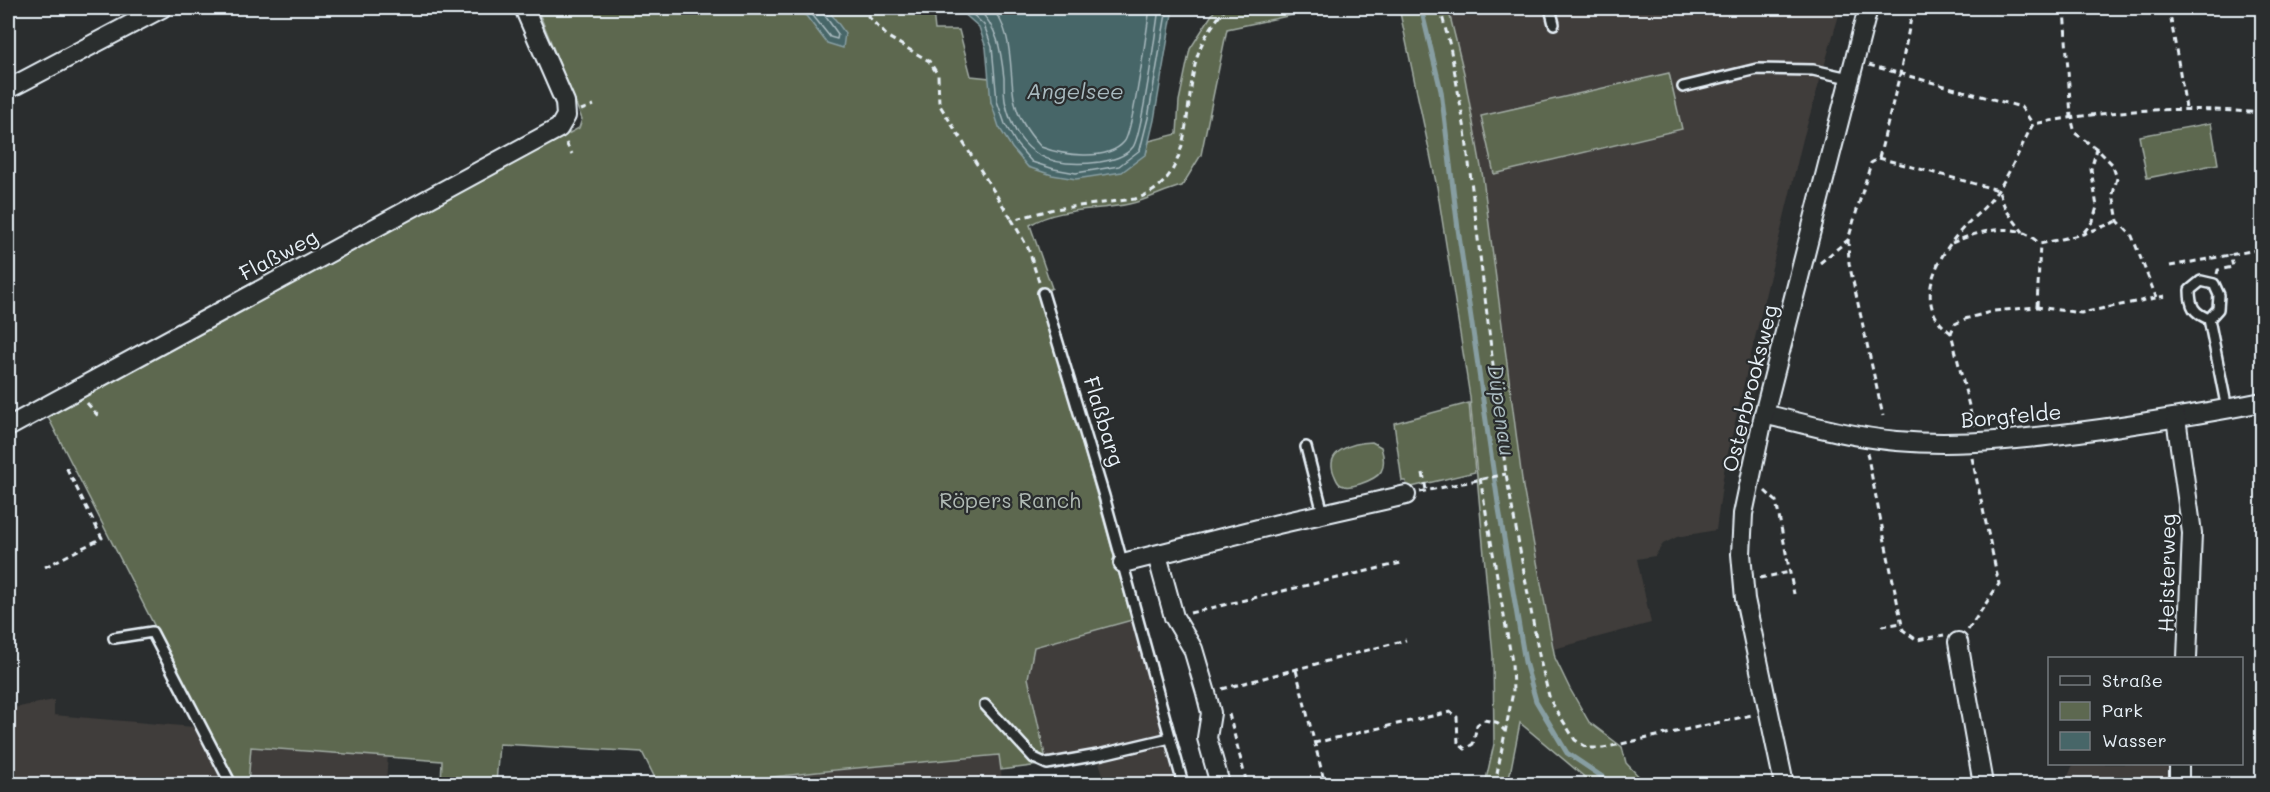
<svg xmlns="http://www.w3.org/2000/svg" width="2270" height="792" viewBox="0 0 2270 792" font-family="Mali,sans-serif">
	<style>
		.built { fill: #3f3c3a }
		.green { fill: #5d6850; stroke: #a2aca4; stroke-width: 1.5 }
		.water { fill: #476668; stroke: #879ea2; stroke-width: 1.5 }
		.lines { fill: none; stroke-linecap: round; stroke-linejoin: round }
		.shore { stroke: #a8b9be; stroke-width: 1.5 }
		.stream { stroke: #879ea2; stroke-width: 5 }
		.lane-casing { stroke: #e8f1f8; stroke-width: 14 }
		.street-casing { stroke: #e8f1f8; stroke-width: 22 }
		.path { stroke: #e8f1f8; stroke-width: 3; stroke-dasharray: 6 4.5; stroke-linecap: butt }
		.lane { stroke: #2a2d2e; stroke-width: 9 }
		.street { stroke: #2a2d2e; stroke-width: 18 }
		.labels { text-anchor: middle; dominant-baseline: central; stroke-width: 4.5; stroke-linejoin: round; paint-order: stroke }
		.street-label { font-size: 21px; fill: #e8f1f8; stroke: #2a2d2e }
		.park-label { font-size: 21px; fill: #b0bab5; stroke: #2a2d2e }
		.water-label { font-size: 22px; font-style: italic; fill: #a8b9be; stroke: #2a2d2e }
	</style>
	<rect width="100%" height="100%" fill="#2a2d2e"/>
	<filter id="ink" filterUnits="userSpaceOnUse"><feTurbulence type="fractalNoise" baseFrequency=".0167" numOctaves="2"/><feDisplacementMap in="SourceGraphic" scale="12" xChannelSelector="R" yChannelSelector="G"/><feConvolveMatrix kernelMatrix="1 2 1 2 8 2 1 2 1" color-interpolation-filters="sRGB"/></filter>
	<g filter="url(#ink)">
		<!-- built -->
		<g class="built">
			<path d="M1448 8H1841L1803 139 1741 396 1724 471 1716 530 1677 537 1663 544 1655 556 1637 559 1651 623 1554 649 1523 487 1483 178 1464 73Z"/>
			<path d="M1132 620 1165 742 1175 784H1106L1097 756 1047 764 1028 678 1034 647Z"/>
			<path d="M54 700V715L206 728 389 738 386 784H8V709Z"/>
			<path d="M1000 755 1002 784H710L835 770Z"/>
			<path d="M2073 764H2172L2173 784H2065Z"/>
		</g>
		<!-- green -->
		<g class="green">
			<path d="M537 8H903L909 11H933L935 30H959L971 76 990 78 991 102 1146 154 1149 141 1177 134 1179 101 1190 49 1216 8H1306L1307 12 1227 29 1201 155 1182 186C1164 190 1148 200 1129 204 1097 211 1059 207 1030 225L1052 288 1040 294 1132 620 1034 647 1028 678 1047 764 1001 770 999 755 835 770 710 784H658L642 752 499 744 496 784H441L442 761 251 747 248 784H253H235L48 417 579 128 582 119Z"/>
			<path d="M1399 8H1448L1464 73 1483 178 1523 487 1555 658 1570 689 1589 722 1622 747 1626 763 1646 784H1593L1520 723 1508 784H1485L1494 744 1493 656 1470 397 1437 187Z"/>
			<path d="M1669 73 1682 129 1494 174 1481 116Z"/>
			<path d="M2211 123 2218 164 2147 178 2139 136Z"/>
			<path d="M1469 403 1475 472 1407 488 1406 481H1402L1394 423Z"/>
			<path d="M1372 442 1381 447C1388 470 1381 477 1360 484 1354 486 1347 488 1341 485 1337 483 1336 478 1334 474 1324 450 1353 443 1372 442Z"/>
		</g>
		<!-- water -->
		<g class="water">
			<path d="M800 8H827L845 33 843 48 827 43Z"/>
			<path d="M903 8H1173L1154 120 1146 154 1122 172 1076 179 1052 175 1028 167 1012 148 999 127 991 102 986 48 979 27 962 12 909 11Z"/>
		</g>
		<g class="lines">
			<!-- shore -->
			<g class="shore">
				<path d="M807 8 830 37 837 39 838 34 823 13 822 8"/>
				<path d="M966 8 984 25 992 47 997 101 1005 124 1017 145 1032 162 1054 169 1076 173 1119 166 1140 150 1148 118 1167 8"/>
				<path d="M977 8C998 27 1001 51 1004 78 1004 86 1004 94 1005 101 1017 155 1049 169 1100 162 1112 160 1125 157 1133 147 1142 135 1156 29 1159 8"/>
				<path d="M991 8C1014 30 1009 69 1014 98 1017 117 1028 133 1041 147 1062 155 1107 162 1124 142 1133 133 1147 28 1150 8"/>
			</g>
			<!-- stream -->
			<path class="stream" d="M1421 8 1441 91 1458 229 1498 503 1525 662 1536 701 1567 753 1613 784"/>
			<defs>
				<g id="lane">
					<path d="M1550 8 1554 24"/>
					<path d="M1683 87 1757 69 1813 70 1849 78"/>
					<path d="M1043 293 1104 496 1183 784"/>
					<path d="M2209 319C2194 313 2190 307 2190 290L2201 281 2214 284 2219 295 2218 309 2209 319 2227 409"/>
					<path d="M1306 447 1323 513"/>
					<path d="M114 638 152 632 231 784"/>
					<path d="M985 705 1034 758 1047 764 1098 755 1170 738"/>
				</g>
				<g id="street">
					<path d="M8 89 162 8"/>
					<path d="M1764 414C1808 425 1852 437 1897 441 1965 447 2034 438 2101 429 2155 421 2209 413 2262 402"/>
					<path d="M2176 418 2192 533 2187 658"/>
					<path d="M8 427 559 128 566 116 565 102 524 8"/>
					<path d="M1157 555 1174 617 1193 649 1206 693 1211 713 1207 738 1220 784"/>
					<path d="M1123 563 1278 524 1406 495"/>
					<path d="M1958 642 1983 784"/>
					<path d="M2179 764V784"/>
					<path d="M1784 784 1745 599 1741 554 1743 514 1764 414 1868 8"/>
				</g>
			</defs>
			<!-- lane casing -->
			<use href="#lane" class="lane-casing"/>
			<!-- street casing -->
			<use href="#street" class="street-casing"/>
			<!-- path -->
			<g class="path">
				<path d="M860 8 888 37 929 61 938 75 939 104 1012 220"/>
				<path d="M1440 8 1450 46 1465 130 1506 474 1540 660 1550 700 1575 740 1588 748H1603L1752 715"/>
				<path d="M1974 8 1996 13"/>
				<path d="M2064 8 2071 117 2075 133 2097 149 2112 164 2117 178 2113 194 2118 221 2132 236 2156 297"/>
				<path d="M2169 8 2186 108"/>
				<path d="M1869 65 2021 107 2033 124"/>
				<path d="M581 110 594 105"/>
				<path d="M2258 112 2262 135"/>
				<path d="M566 143 572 154"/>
				<path d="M1879 158 1998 190 2006 210 2023 232"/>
				<path d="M2084 232 2093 221 2097 207 2091 169 2097 149"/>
				<path d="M1848 240 1849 263 1883 416"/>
				<path d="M1952 243C1971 234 2003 224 2024 233 2030 235 2035 240 2040 244L2083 234 2118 221"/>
				<path d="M1820 263 1848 240 1871 163 1879 158 1900 74 1913 8"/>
				<path d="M2170 266 2262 249"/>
				<path d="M2217 274 2218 270 2233 267 2230 254"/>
				<path d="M1039 282 1028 248 1012 220 1054 209 1135 199C1198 180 1181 102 1199 51 1204 36 1216 21 1225 8"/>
				<path d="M2037 307 2040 244"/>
				<path d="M1951 333C1909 303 1939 252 1968 223 1978 213 1988 205 1996 193 2011 172 2021 146 2033 124 2114 109 2181 106 2262 113"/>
				<path d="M87 403 99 417"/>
				<path d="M1974 426 1951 333 1955 324 1965 319 1994 311 2037 307 2081 313 2165 296"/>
				<path d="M1867 453 1903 630 1917 640 1944 635"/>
				<path d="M1423 473 1426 490"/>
				<path d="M1480 478 1512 662 1513 692 1495 784"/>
				<path d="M1765 491 1776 501 1794 594"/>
				<path d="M1420 492 1506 474"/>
				<path d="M45 567 102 538 65 465"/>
				<path d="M1760 578 1790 572"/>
				<path d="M1190 613 1401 563"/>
				<path d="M1882 626 1902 623"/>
				<path d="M1968 630 1999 584 1972 458"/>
				<path d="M1296 670 1325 784"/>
				<path d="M1222 689 1406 640"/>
				<path d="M1229 714 1247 784"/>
				<path d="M1314 743 1450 712 1457 717 1458 743 1465 749 1473 744 1477 725 1483 720 1496 722 1505 731"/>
			</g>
			<!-- lane -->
			<use href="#lane" class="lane"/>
			<!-- street -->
			<use href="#street" class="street"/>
		</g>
	</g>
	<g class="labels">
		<!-- street labels -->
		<g class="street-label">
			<text transform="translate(278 254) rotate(-28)">Flaßweg</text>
			<text transform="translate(1749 388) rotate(-76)">Osterbrooksweg</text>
			<text transform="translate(2011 415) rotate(-5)">Borgfelde</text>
			<text transform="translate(1105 421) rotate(73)">Flaßbarg</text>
			<text transform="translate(2166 573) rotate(-89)">Heisterweg</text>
		</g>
		<!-- park labels -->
		<g class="park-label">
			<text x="1010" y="499">Röpers Ranch</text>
		</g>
		<!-- water labels -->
		<g class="water-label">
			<text x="1075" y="90">Angelsee</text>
			<text transform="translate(1502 410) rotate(82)">Düpenau</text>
		</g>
	</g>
	<!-- margin -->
	<rect width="2270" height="792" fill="none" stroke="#2a2d2e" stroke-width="30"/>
	<rect x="15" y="15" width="2240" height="762" fill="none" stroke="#e8f1f8" stroke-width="2" filter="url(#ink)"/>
	<!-- legend -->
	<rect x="2048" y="657" width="195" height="108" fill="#2a2d2e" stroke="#767b7f" stroke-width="1.5"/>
	<rect x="2060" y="676" width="30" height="9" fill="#2a2d2e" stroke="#767b7f" stroke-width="1.5"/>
	<text x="2102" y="687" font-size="18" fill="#e8f1f8">Straße</text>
	<rect x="2060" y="702" width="30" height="18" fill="#5d6850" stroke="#767b7f" stroke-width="1.5"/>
	<text x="2102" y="717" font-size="18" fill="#e8f1f8">Park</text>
	<rect x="2060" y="732" width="30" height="18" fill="#476668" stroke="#767b7f" stroke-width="1.5"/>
	<text x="2102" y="747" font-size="18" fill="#e8f1f8">Wasser</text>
</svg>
